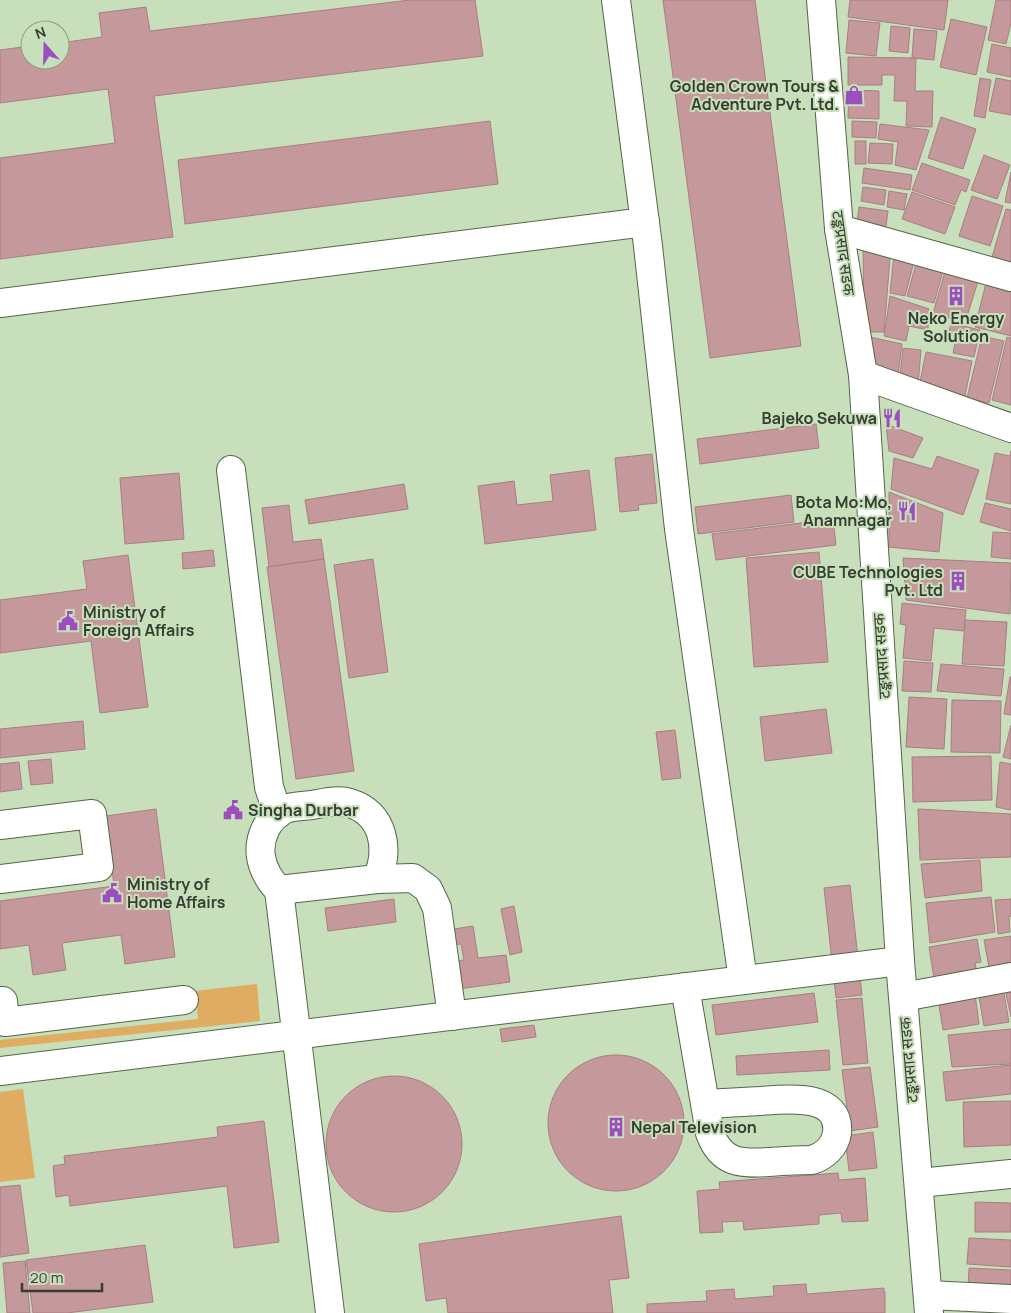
<svg xmlns="http://www.w3.org/2000/svg" width="1011" height="1313" viewBox="0 0 1011 1313" font-family="Manrope,'Noto Sans Devanagari',sans-serif">
	<style>
		.green { fill: #e0ac61 }
		.building { fill: #c5989b; stroke: #a97e81 }
		.lines { fill: none; stroke-linecap: round; stroke-linejoin: round }
		.minor-casing { stroke: #536748; stroke-width: 30 }
		.minor { stroke: #fff; stroke-width: 28 }
		.labels { text-anchor: middle; dominant-baseline: central; stroke-width: 4; stroke-linejoin: round; paint-order: stroke }
		.poi-label { font-size: 16px; font-weight: bold; fill: #353e30; stroke: #c8dfbc; text-anchor: end }
		.street-label { font-size: 16px; fill: #353e30; stroke: #c8dfbc }
	</style>
	<rect width="100%" height="100%" fill="#c8dfbc"/>
	<!-- green -->
	<g class="green">
		<path d="M257 984 260 1021 0 1048V1040L198 1019 195 991Z"/>
		<path d="M23 1089 35 1178 0 1182V1092Z"/>
	</g>
	<!-- building -->
	<g class="building">
		<path d="M410 0H475L483 56 154 96 173 237 0 259V158L115 143 108 89 0 103V50L30 46V60H60V43L102 37 99 13 146 7 150 31Z"/>
		<path d="M663 0H755L801 346 710 358Z"/>
		<path d="M850 0H948L944 30 848 17Z"/>
		<path d="M996 0H1011V23L1006 44 988 40Z"/>
		<path d="M951 19 987 27 976 75 940 67Z"/>
		<path d="M849 20 880 23 876 56 846 53Z"/>
		<path d="M891 26 910 28 908 53 889 51Z"/>
		<path d="M914 29 937 31 934 60 912 58Z"/>
		<path d="M992 44 1011 48V77L987 72Z"/>
		<path d="M848 57 916 58 915 91H933L932 127 906 126 907 101H894L895 75H882V85H848Z"/>
		<path d="M980 78 991 80 985 118 974 116Z"/>
		<path d="M996 78 1011 81V115L989 111Z"/>
		<path d="M849 90 879 91V119L848 118Z"/>
		<path d="M941 117 976 129 963 169 928 158Z"/>
		<path d="M490 121 498 184 185 224 178 160Z"/>
		<path d="M852 121 877 122 876 138 852 137Z"/>
		<path d="M880 124 929 130 916 170 895 165 898 142 878 139Z"/>
		<rect x="855" y="141" width="11" height="23"/>
		<path d="M870 143 893 144 892 164 868 163Z"/>
		<path d="M984 155 1010 165 997 199 971 190Z"/>
		<path d="M922 163 970 180 966 192 961 190 955 205 912 190Z"/>
		<path d="M864 168 912 175 910 190 862 183Z"/>
		<path d="M1011 172V203L1005 202Z"/>
		<path d="M863 187 886 190 884 205 861 201Z"/>
		<path d="M889 191 907 194 904 210 887 207Z"/>
		<path d="M912 192 955 207 945 234 902 219Z"/>
		<path d="M972 196 1003 206 990 246 959 236Z"/>
		<path d="M859 207 888 211 885 234 856 230Z"/>
		<path d="M1006 209 1011 210V262L992 257Z"/>
		<path d="M863 244 891 246 884 332H864Z"/>
		<path d="M894 255 915 258 905 296 890 293Z"/>
		<path d="M918 257 945 264 934 303 907 296Z"/>
		<path d="M946 268 979 278 965 323 933 313Z"/>
		<path d="M986 283 1011 289V336L975 327Z"/>
		<path d="M890 296 929 309 928 330 909 326 906 341 884 336Z"/>
		<path d="M951 323 980 330 974 357 953 353 955 343 947 341Z"/>
		<path d="M982 336 1004 341 989 403 967 398Z"/>
		<path d="M870 337 902 344 897 382 873 377Z"/>
		<path d="M1007 337 1011 338V405L992 400Z"/>
		<path d="M903 348 921 350 918 385 899 384Z"/>
		<path d="M926 352 972 361 965 396 919 387Z"/>
		<path d="M816 424 819 448 700 464 697 439Z"/>
		<path d="M886 424 923 438 913 458 889 451Z"/>
		<path d="M1011 451V504L986 499 995 453 1010 456Z"/>
		<path d="M652 454 657 503 638 505 639 510 620 512 615 458Z"/>
		<path d="M937 456 979 470 963 515 891 489 894 458 932 469Z"/>
		<path d="M589 470 596 530 485 544 478 486 514 481 517 505 553 501 550 475Z"/>
		<path d="M179 473 184 539 125 544 120 478Z"/>
		<path d="M404 484 408 509 309 524 305 500Z"/>
		<path d="M889 492 943 513 939 552 889 547Z"/>
		<path d="M791 495 794 522 698 534 695 507Z"/>
		<path d="M985 503 1011 509V531L980 522Z"/>
		<path d="M289 505 293 542 321 539 324 559 269 567 262 508Z"/>
		<path d="M833 519 836 545 716 560 712 534Z"/>
		<path d="M993 532 1011 533V559L991 557Z"/>
		<path d="M213 550 215 566 183 569 182 553Z"/>
		<path d="M819 552 828 662 754 667 746 558Z"/>
		<path d="M128 555 148 707 100 713 91 641 0 653V600L87 589 83 561Z"/>
		<path d="M903 558 1011 563 1010 614 906 600Z"/>
		<path d="M324 559 354 771 296 779 267 567Z"/>
		<path d="M373 559 388 672 349 678 334 565Z"/>
		<path d="M902 603 966 610 964 631 934 628 931 661 903 658 906 625 900 624Z"/>
		<path d="M965 620 1007 622 1004 666 962 664Z"/>
		<path d="M904 661 933 663 931 692 902 691Z"/>
		<path d="M941 664 1004 669 1001 696 937 691Z"/>
		<path d="M1010 677H1011V715L1004 714Z"/>
		<path d="M909 697 947 699 944 749 906 747Z"/>
		<path d="M952 700 1001 701 1000 753 951 752Z"/>
		<path d="M826 709 832 753 765 761 760 717Z"/>
		<path d="M83 721 85 749 0 758V729Z"/>
		<path d="M1011 725V759L1003 757Z"/>
		<path d="M675 730 681 778 662 780 656 732Z"/>
		<path d="M991 756 992 800 913 802 912 757Z"/>
		<path d="M51 759 53 783 31 785 28 761Z"/>
		<path d="M19 762 22 789 0 792V764Z"/>
		<path d="M1000 762 1011 764V810L996 807Z"/>
		<path d="M156 809 175 957 125 964 121 935 62 943 66 970 33 975 29 945 0 949V901L114 886 106 816Z"/>
		<path d="M918 809 1011 814V857L920 860Z"/>
		<path d="M980 860 982 891 925 898 921 864Z"/>
		<path d="M850 885 862 995 836 998 824 888Z"/>
		<path d="M991 897 995 932 930 943 926 903Z"/>
		<path d="M394 899 396 922 328 931 325 908Z"/>
		<path d="M1011 899V916L1009 917 1010 932 998 934 995 900Z"/>
		<path d="M514 906 522 952 510 955 501 909Z"/>
		<path d="M473 926 478 958 506 955 510 982 458 989 455 961 464 960 461 944 450 945 448 930Z"/>
		<path d="M1011 936V970L990 973 984 940Z"/>
		<path d="M977 939 981 962 975 963 978 978 935 985 929 947Z"/>
		<path d="M1003 988 1009 1022 984 1026 978 991Z"/>
		<path d="M1011 988V1017L1005 989Z"/>
		<path d="M814 993 818 1022 716 1035 712 1005Z"/>
		<path d="M975 994 979 1024 943 1030 938 999Z"/>
		<path d="M862 998 868 1063 843 1065 836 1000Z"/>
		<path d="M534 1025 536 1037 502 1042 500 1029Z"/>
		<path d="M1011 1029V1064L952 1067 948 1035Z"/>
		<path d="M829 1050 830 1070 737 1075 736 1056Z"/>
		<circle cx="616" cy="1123" r="68"/>
		<path d="M1011 1065V1094L946 1101 943 1072Z"/>
		<path d="M870 1067 878 1127 850 1131 842 1070Z"/>
		<circle cx="394" cy="1144" r="68"/>
		<path d="M1011 1101V1145L964 1147 963 1102Z"/>
		<path d="M264 1121 279 1242 234 1248 227 1186 70 1206 69 1195 56 1197 53 1166 65 1164 64 1156 218 1137 217 1127Z"/>
		<path d="M873 1132 877 1168 849 1171 845 1136Z"/>
		<path d="M838 1173 839 1180 865 1178 868 1221 842 1222 841 1213 819 1215V1224L744 1230 743 1221 722 1222 723 1232 700 1233 697 1191 720 1189 719 1182Z"/>
		<path d="M20 1185 29 1253 0 1257V1187Z"/>
		<path d="M975 1202 1011 1203V1232H975Z"/>
		<path d="M621 1216 629 1278 609 1280 613 1313H448L446 1298 426 1301 419 1244Z"/>
		<path d="M969 1238 1011 1240V1267L967 1264Z"/>
		<path d="M145 1245 153 1302 67 1313H33L26 1260Z"/>
		<path d="M25 1261 30 1313H7L3 1263Z"/>
		<path d="M969 1268 1011 1270V1294L968 1291Z"/>
		<path d="M806 1284 807 1294 884 1288V1292H885V1313H647V1304L707 1301 706 1291 734 1289 735 1299 774 1296 773 1286Z"/>
	</g>
	<g class="lines">
		<defs>
			<g id="minor">
				<path d="M616 0 648 246 679 529 743 980"/>
				<path d="M821 0 839 229 863 375 900 961 929 1313"/>
				<path d="M839 229 1011 277"/>
				<path d="M0 303 645 222"/>
				<path d="M863 375 1011 428"/>
				<path d="M231 470 269 787 278 814"/>
				<path d="M0 825 92 814 99 867 0 879"/>
				<path d="M279 890C270 882 263 869 261 857 258 838 268 817 285 809 293 806 304 806 312 805 324 803 338 799 350 803 384 814 390 849 377 879"/>
				<path d="M685 987 710 1133C721 1163 740 1164 769 1162 783 1161 797 1160 812 1160 824 1156 835 1147 837 1133 841 1092 785 1099 760 1101 742 1102 724 1103 706 1104"/>
				<path d="M903 997 1011 977"/>
				<path d="M0 1001H3L5 1022 184 1000"/>
				<path d="M0 1071 900 961"/>
				<path d="M919 1183 1011 1174"/>
				<path d="M928 1295 1011 1299"/>
				<path d="M330 1313 279 890 377 879 413 878 428 889 437 908 452 1016"/>
			</g>
		</defs>
		<!-- minor casing -->
		<use href="#minor" class="minor-casing"/>
		<!-- minor -->
		<use href="#minor" class="minor"/>
	</g>
	<!-- icons -->
	<defs>
		<symbol id="shop-bare" viewBox="-9 -9 18 18"><path d="M-5-2.5h2.3a2.7 3.5 0 0 1 5.4 0H5L5.5 6h-11ZM-1.5-2.5h3a1.5 2.3 0 0 0-3 0Z" fill="#9d4ebe" stroke="#c8dfbc" stroke-width="2.5" paint-order="stroke"/></symbol>
		<symbol id="building-bare" viewBox="-9 -9 18 18"><path d="M-4-6H4V6H1V3H-1V6H-4ZM-2.5-4.3h1.7v1.8h-1.7ZM.8-4.3h1.7v1.8H.8ZM-2.5-1h1.7V.8h-1.7ZM.8-1h1.7V.8H.8Z" fill="#9d4ebe" stroke="#c8dfbc" stroke-width="2.5" paint-order="stroke"/></symbol>
		<symbol id="restaurant-bare" viewBox="-9 -9 18 18"><path d="M-5-6h1v4h1v-4h1v4h1v-4h1v5L-1.5 .5V6h-2V.5L-5-1ZM5-6V6H3V1.5H1.5Q1.5-4 5-6Z" fill="#9d4ebe" stroke="#c8dfbc" stroke-width="2.5" paint-order="stroke"/></symbol>
		<symbol id="civic-bare" viewBox="-9 -9 18 18"><path d="M-.6-6.5H3V-4.5H.6V-3L4-1V1h2V6H-6V1h2V-1L-.6-3ZM-1.2 2.5V6h2.4V2.5Z" fill="#9d4ebe" stroke="#c8dfbc" stroke-width="2.5" paint-order="stroke"/></symbol>
	</defs>
	<g fill-rule="evenodd">
		<use href="#shop-bare" x="840" y="81" width="28" height="28"/>
		<use href="#building-bare" x="942" y="282" width="28" height="28"/>
		<use href="#restaurant-bare" x="878" y="404" width="28" height="28"/>
		<use href="#restaurant-bare" x="893" y="497" width="28" height="28"/>
		<use href="#building-bare" x="944" y="567" width="28" height="28"/>
		<use href="#civic-bare" x="54" y="607" width="28" height="28"/>
		<use href="#civic-bare" x="219" y="796" width="28" height="28"/>
		<use href="#civic-bare" x="98" y="879" width="28" height="28"/>
		<use href="#building-bare" x="602" y="1113" width="28" height="28"/>
	</g>
	<g class="labels">
		<!-- poi labels -->
		<g class="poi-label">
			<text x="839" y="86">Golden Crown Tours &amp;<tspan x="839" dy="18">Adventure Pvt. Ltd.</tspan></text>
			<text x="956" y="318" text-anchor="middle">Neko Energy<tspan x="956" dy="18">Solution</tspan></text>
			<text x="877" y="418">Bajeko Sekuwa</text>
			<text x="892" y="502">Bota Mo:Mo,<tspan x="892" dy="18">Anamnagar</tspan></text>
			<text x="943" y="572">CUBE Technologies<tspan x="943" dy="18">Pvt. Ltd</tspan></text>
			<text x="83" y="612" text-anchor="start">Ministry of<tspan x="83" dy="18">Foreign Affairs</tspan></text>
			<text x="248" y="810" text-anchor="start">Singha Durbar</text>
			<text x="127" y="884" text-anchor="start">Ministry of<tspan x="127" dy="18">Home Affairs</tspan></text>
			<text x="631" y="1127" text-anchor="start">Nepal Television</text>
		</g>
		<!-- street labels -->
		<g class="street-label">
			<text transform="translate(844 253) rotate(82)">टङ्कप्रसाद सडक</text>
			<text transform="translate(881 656) rotate(-94)">टङ्कप्रसाद सडक</text>
			<text transform="translate(908 1060) rotate(-95)">टङ्कप्रसाद सडक</text>
		</g>
	</g>
	<!-- north arrow -->
	<g transform="translate(45 45) rotate(340)"><circle r="24" fill="#c8dfbc" stroke="#8d9f84"/>
	<path d="M0-4L9 19L0 12L-9 19Z" fill="#9d4ebe"/>
	<text y="-8" font-size="14" font-weight="bold" text-anchor="middle" fill="#353e30">N</text>
	</g>
	<!-- scale -->
	<path d="M22 1283v8h80v-8" fill="none" stroke="#353e30" stroke-width="2.5"/>
	<text x="30" y="1283" font-size="15" fill="#353e30" stroke="#c8dfbc" stroke-width="4" paint-order="stroke">20 m</text>
</svg>
